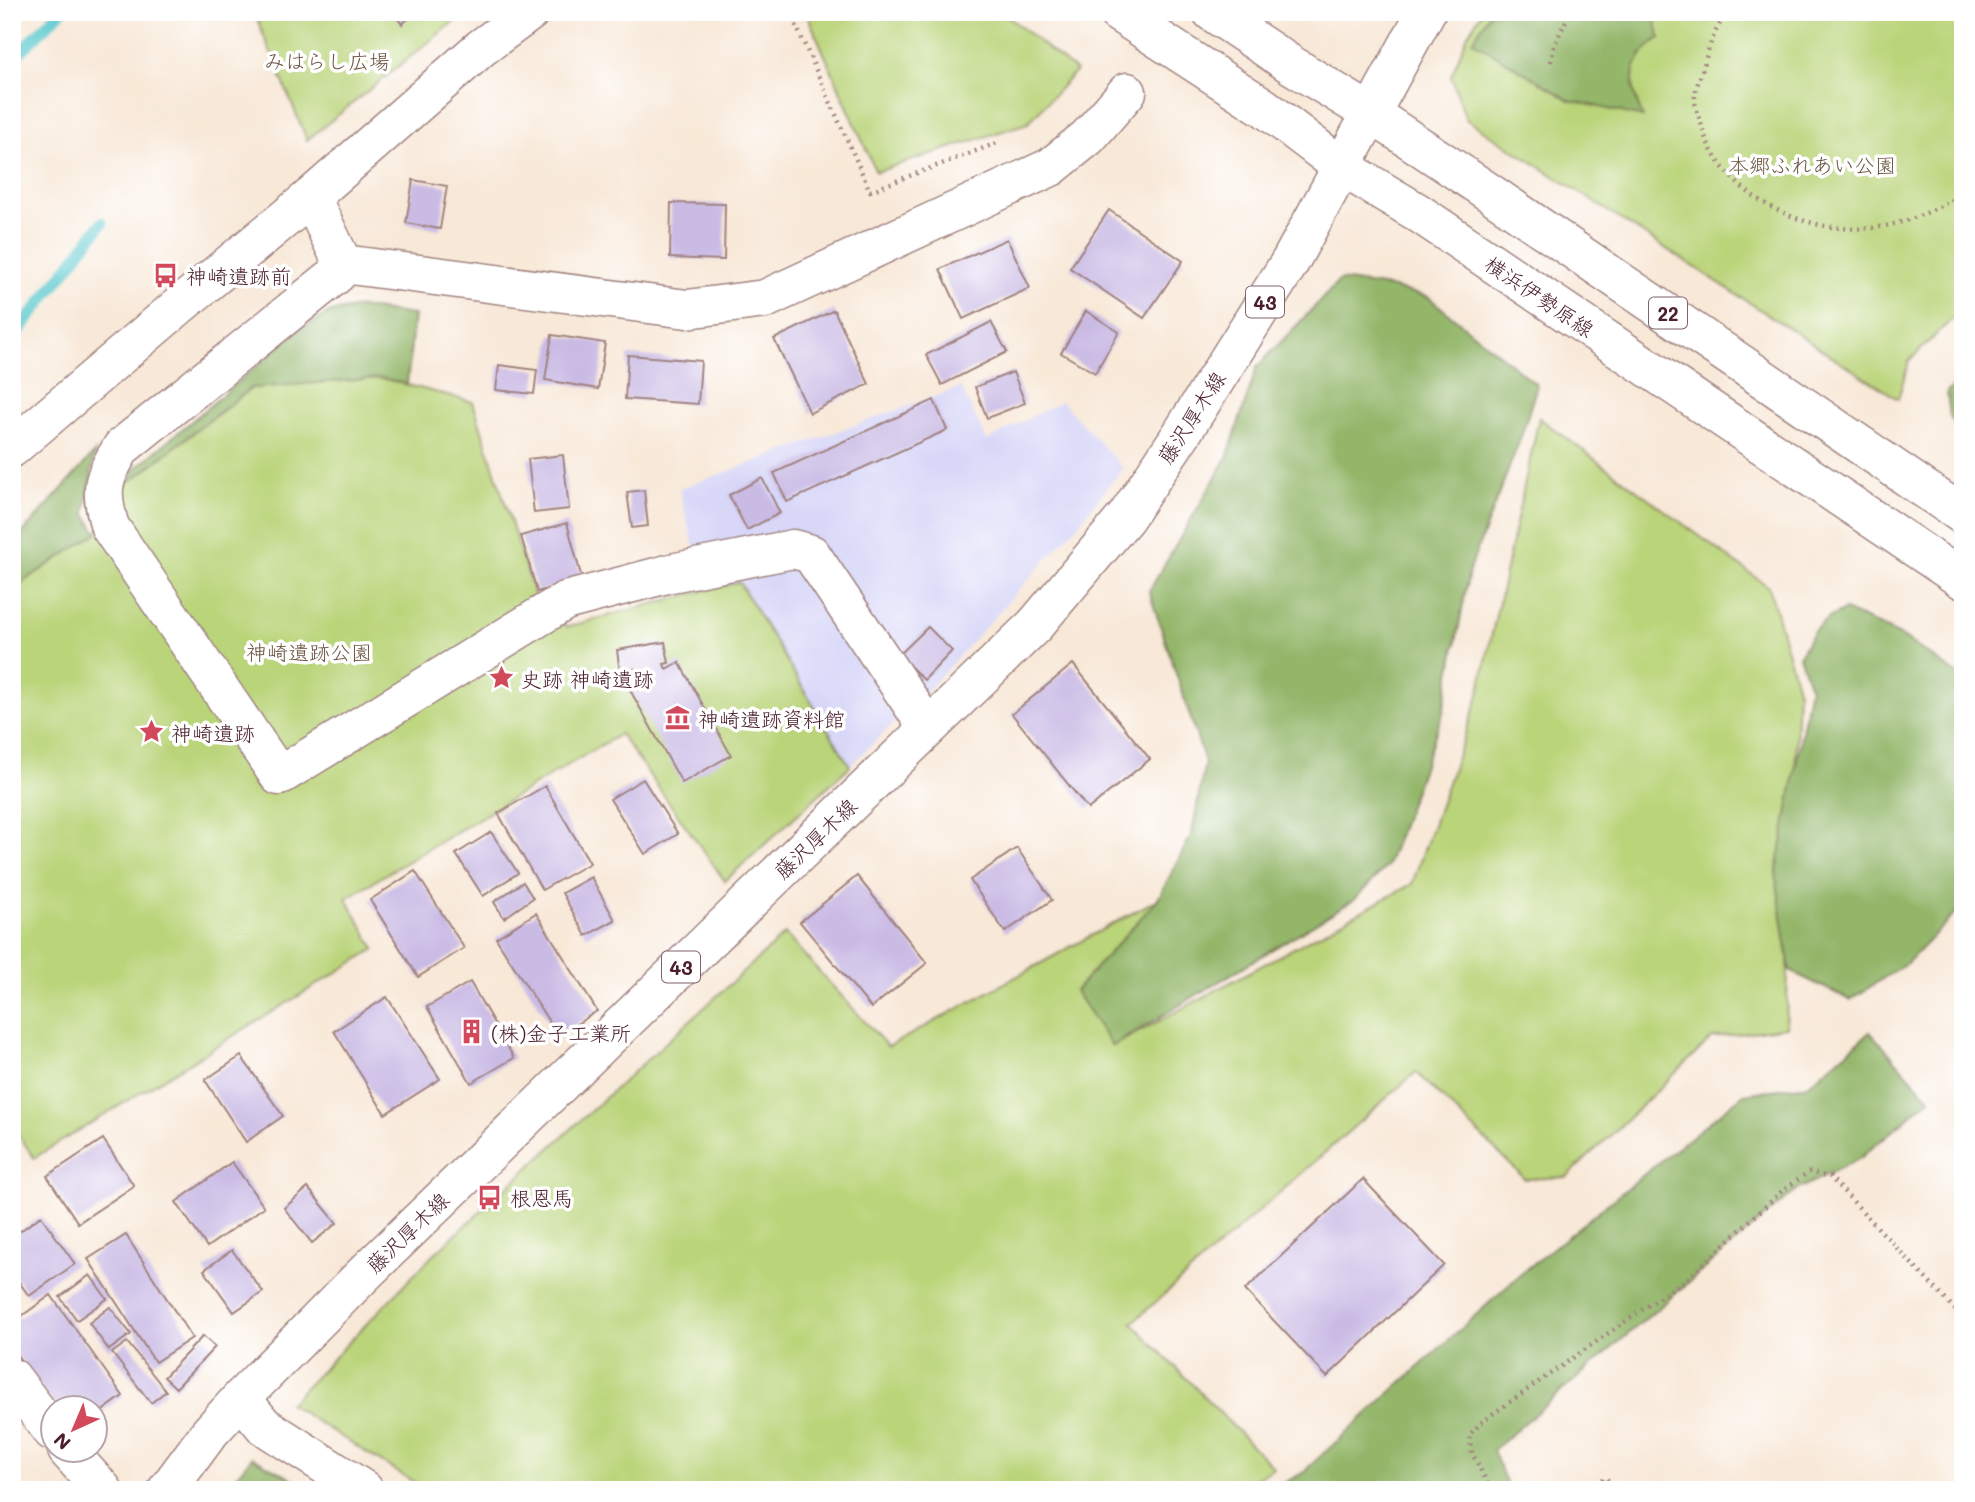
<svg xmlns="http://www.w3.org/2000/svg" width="1975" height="1502" viewBox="0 0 1975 1502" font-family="Mali,'Klee One',sans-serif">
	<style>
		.built { fill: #d8d7f8 }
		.green { fill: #bad479; stroke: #827a52; stroke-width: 2 }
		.forest { fill: #93b669; stroke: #6e6a4a; stroke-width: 2 }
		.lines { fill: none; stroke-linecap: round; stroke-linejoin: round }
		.stream { stroke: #5cc9cf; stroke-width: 12 }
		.building { fill: #cabbe5 }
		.minor-casing { stroke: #a18481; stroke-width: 41 }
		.major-casing { stroke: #a18481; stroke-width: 41 }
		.path { stroke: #a18481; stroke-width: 4.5; stroke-dasharray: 2 5; stroke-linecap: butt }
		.minor { stroke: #fff; stroke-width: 38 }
		.major { stroke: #fff; stroke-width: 38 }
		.labels { text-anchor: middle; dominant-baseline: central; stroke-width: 7; stroke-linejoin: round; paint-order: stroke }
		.shield { fill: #fff; stroke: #80626b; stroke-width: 2 }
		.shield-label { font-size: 19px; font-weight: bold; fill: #4a1f2b }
		.park-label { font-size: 21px; fill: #6c5542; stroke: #fff }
		.poi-label { font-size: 21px; fill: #4a1f2b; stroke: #fff; text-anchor: start }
		.street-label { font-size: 21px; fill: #4a1f2b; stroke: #fff }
	</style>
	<rect width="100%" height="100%" fill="#fff"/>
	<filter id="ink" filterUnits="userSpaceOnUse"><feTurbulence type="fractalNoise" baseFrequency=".0143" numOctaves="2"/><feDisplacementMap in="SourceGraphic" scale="14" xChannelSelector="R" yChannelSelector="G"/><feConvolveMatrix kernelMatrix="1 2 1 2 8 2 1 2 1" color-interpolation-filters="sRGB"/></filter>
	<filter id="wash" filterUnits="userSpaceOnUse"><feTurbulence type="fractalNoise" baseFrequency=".00686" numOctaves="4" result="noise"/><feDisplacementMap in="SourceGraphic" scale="28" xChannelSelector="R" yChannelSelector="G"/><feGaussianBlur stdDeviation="1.57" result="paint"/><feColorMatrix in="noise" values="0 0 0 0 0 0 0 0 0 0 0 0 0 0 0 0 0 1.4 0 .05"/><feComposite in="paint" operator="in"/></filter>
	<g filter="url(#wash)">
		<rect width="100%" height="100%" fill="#f8e8d7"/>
		<!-- built -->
		<path class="built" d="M961 387 987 441 1061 401 1123 468 1076 527 927 691 850 766 739 582 705 590 679 489Z"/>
		<!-- green -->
		<g class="green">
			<path d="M254 12H466L307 140Z"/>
			<path d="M806 12H1002L1076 71 1028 123 876 172Z"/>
			<path d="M1482 12H1963V308L1909 361 1898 399 1466 119 1451 76 1468 34Z"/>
			<path d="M381 378 473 402 537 604 567 627C624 611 681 596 739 582L850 766 725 881 620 734 346 898 375 949 34 1158 12 1125V589L97 533 119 490 252 388Z"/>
			<path d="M1539 418 1769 587 1798 689 1786 1027 1712 1038 1567 1177 1525 1179 1416 1072 1132 1323 1274 1468 1238 1490H426L289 1404 435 1253 785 934 888 1047 1158 899 1075 991 1113 1046 1412 884 1478 698Z"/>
		</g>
		<!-- forest -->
		<g class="forest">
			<path d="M1490 12H1653L1660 38C1627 59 1628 85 1643 117L1569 100 1473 41Z"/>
			<path d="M1340 280 1389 287 1428 297 1537 385 1522 434 1469 571 1443 713 1387 866 1354 900 1112 1046 1075 991 1158 899 1192 834 1205 762 1149 591 1227 458 1257 367Z"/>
			<path d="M360 307 414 315 407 384 381 378 251 388 119 490 136 468 302 328 331 312Z"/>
			<path d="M1963 379V437L1950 417 1947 392Z"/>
			<path d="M95 452 85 513 97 533 12 589V545Z"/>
			<path d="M1845 610 1898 634 1963 678V905L1908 962 1850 1000 1790 971 1776 876 1810 687 1799 656C1812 632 1818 621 1845 610Z"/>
			<path d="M1870 1032 1930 1099 1859 1159 1796 1190 1493 1450 1509 1490H1272L1301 1474 1522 1273 1744 1094 1808 1085Z"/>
			<path d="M252 1457 312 1490H225Z"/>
		</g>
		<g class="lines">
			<!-- stream -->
			<g class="stream">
				<path d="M12 60 60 12"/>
				<path d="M12 340 102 223"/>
			</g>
		</g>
		<g id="blocks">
			<!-- building -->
			<g class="building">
				<path d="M392 12H416L402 24Z"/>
				<path d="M413 180 447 186 440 229 406 223Z"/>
				<path d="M671 203 725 204 724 260 670 258Z"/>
				<path d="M1109 210 1183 261 1144 318 1070 268Z"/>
				<path d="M1007 239 1030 288 963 319 940 269Z"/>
				<path d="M834 310 869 384 810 413 774 339Z"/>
				<path d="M1086 311 1119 332 1095 373 1061 353Z"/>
				<path d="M991 322 1007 352 942 385 926 355Z"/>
				<path d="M552 335 605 343 598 389 545 380Z"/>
				<path d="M628 355 701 361 698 404 625 399Z"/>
				<path d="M499 365 537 370 534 394 496 390Z"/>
				<path d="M1013 372 1025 403 987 418 975 387Z"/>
				<path d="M934 400 947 430 787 502 774 473Z"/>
				<path d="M563 455 569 509 534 513 528 459Z"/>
				<path d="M762 478 780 513 747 530 729 495Z"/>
				<path d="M644 490 648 526 632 528 627 492Z"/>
				<path d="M567 523 582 579 537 592 521 536Z"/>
				<path d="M928 627 952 651 924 680 899 655Z"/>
				<path d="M665 642 669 663 664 664 666 669 679 662 731 755 682 783 630 690 641 683 635 669 620 672 617 650Z"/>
				<path d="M1073 664 1150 759 1088 809 1012 714Z"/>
				<path d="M643 779 678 834 645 854 610 799Z"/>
				<path d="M545 786 590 863 542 890 498 813Z"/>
				<path d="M491 832 518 873 483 896 456 854Z"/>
				<path d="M1017 848 1052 900 1005 932 970 880Z"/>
				<path d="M415 871 464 948 418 977 370 900Z"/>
				<path d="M857 876 927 963 871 1008 800 922Z"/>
				<path d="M591 877 615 920 586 936 562 893Z"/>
				<path d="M523 882 533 898 504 918 494 902Z"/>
				<path d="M536 913 597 1011 558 1036 496 938Z"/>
				<path d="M470 982 514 1058 471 1083 427 1007Z"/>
				<path d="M387 997 440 1079 385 1114 334 1031Z"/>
				<path d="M241 1056 283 1116 246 1142 205 1080Z"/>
				<path d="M103 1139 134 1186 78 1223 47 1176Z"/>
				<path d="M232 1162 264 1207 207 1247 176 1202Z"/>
				<path d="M1363 1179 1444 1265 1327 1377 1245 1290Z"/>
				<path d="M308 1188 337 1223 312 1243 284 1208Z"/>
				<path d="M41 1216 75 1264 29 1296 12 1272V1237Z"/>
				<path d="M126 1235 192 1338 155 1362 88 1259Z"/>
				<path d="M232 1250 263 1292 234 1312 204 1270Z"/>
				<path d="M90 1275 107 1299 77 1320 60 1297Z"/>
				<path d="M51 1295 123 1396 94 1417V1408H55L12 1348V1323Z"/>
				<path d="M110 1307 131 1334 109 1350 89 1323Z"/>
				<path d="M203 1336 215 1347 176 1388 164 1377Z"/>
				<path d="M127 1342 166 1391 151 1403 112 1353Z"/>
			</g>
		</g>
	</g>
	<g filter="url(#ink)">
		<use href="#blocks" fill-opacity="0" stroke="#a18481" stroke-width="2"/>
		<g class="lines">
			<defs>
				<g id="minor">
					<path d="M311 197 343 264 687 309 765 299 1051 167 1088 137 1127 92"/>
					<path d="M343 264 337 274 122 447C102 479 99 490 110 527L279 776 565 601 671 573 793 549 811 554 928 728"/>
					<path d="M12 448 180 305 311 197 481 48 530 12"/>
					<path d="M12 1378 52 1431"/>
					<path d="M241 1398 264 1426 364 1490"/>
					<path d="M67 1450 103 1490"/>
				</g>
				<g id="major">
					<path d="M1117 12 1265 108 1342 167 1417 212 1963 580"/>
					<path d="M1212 12 1290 64 1370 113 1493 195 1963 515"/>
					<path d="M167 1490 210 1432 241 1398 362 1276 1035 625 1126 517 1182 433 1290 262 1426 12"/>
				</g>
			</defs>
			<!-- minor casing -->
			<use href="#minor" class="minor-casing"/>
			<!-- major casing -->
			<use href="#major" class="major-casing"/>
			<!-- path -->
			<g class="path">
				<path d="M790 12 870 191 997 143"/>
				<path d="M1728 12C1715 28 1709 46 1704 65 1701 75 1696 86 1695 96 1694 106 1700 118 1702 127 1721 197 1811 238 1879 227 1910 222 1936 210 1963 193"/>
				<path d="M1551 62 1554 46 1570 12"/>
				<path d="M1491 1490 1472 1453 1469 1435 1484 1420 1689 1277 1782 1191 1809 1172 1830 1177 1963 1318"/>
				<path d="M1592 1490 1605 1477 1617 1490"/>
			</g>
			<!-- minor -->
			<use href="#minor" class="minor"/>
			<!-- major -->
			<use href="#major" class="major"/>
		</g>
	</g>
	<!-- icons -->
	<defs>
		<symbol id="bus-bare" viewBox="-9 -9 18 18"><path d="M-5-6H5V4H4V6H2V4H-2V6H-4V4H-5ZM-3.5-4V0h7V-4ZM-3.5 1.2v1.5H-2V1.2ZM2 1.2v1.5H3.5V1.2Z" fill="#d1495b" stroke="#fff" stroke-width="2.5" paint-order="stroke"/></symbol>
		<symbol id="sight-bare" viewBox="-9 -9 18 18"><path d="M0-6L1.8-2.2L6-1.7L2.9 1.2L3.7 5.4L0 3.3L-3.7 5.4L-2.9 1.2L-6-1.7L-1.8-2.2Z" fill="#d1495b" stroke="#fff" stroke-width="2.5" paint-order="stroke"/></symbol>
		<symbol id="museum-bare" viewBox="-9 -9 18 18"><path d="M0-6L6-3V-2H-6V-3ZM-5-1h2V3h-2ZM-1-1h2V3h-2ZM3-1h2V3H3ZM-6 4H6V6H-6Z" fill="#d1495b" stroke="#fff" stroke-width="2.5" paint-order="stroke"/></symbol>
		<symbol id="building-bare" viewBox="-9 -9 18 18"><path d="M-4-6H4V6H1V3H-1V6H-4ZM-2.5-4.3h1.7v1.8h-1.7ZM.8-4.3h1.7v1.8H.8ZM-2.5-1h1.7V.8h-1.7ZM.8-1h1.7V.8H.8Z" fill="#d1495b" stroke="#fff" stroke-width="2.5" paint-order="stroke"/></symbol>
	</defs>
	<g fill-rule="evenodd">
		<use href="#bus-bare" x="148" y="258" width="35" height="35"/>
		<use href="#sight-bare" x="484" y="660" width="35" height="35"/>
		<use href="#museum-bare" x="660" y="700" width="35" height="35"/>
		<use href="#sight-bare" x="134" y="714" width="35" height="35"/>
		<use href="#building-bare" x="454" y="1014" width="35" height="35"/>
		<use href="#bus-bare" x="472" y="1180" width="35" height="35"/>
	</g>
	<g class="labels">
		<!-- shield labels -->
		<g class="shield">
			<rect x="1246" y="286.5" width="38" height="31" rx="5"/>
			<rect x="1649" y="297.5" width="38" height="31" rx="5"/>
			<rect x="662" y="951.5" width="38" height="31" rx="5"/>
		</g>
		<g class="shield-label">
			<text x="1265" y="302">43</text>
			<text x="1668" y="313">22</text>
			<text x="681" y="967">43</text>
		</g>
		<!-- park labels -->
		<g class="park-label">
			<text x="327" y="60">みはらし広場</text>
			<text x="1812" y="164">本郷ふれあい公園</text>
			<text x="309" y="651">神崎遺跡公園</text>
		</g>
		<!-- poi labels -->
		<g class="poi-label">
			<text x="186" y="275">神崎遺跡前</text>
			<text x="521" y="678">史跡 神崎遺跡</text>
			<text x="698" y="718">神崎遺跡資料館</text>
			<text x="171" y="732">神崎遺跡</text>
			<text x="491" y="1032">(株)金子工業所</text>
			<text x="510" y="1197">根恩馬</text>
		</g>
		<!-- street labels -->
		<g class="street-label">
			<text transform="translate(1540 296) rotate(34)">横浜伊勢原線</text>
			<text transform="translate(1191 417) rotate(-57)">藤沢厚木線</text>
			<text transform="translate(815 838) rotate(-44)">藤沢厚木線</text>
			<text transform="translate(407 1232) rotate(-44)">藤沢厚木線</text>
		</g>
	</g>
	<!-- margin -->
	<rect width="1975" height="1502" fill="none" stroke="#fff" stroke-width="42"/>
	<!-- north arrow -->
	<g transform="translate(74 1429) rotate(224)"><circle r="33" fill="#ffffff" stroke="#b7a5aa" stroke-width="2"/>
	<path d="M0-5L12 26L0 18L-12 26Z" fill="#d1495b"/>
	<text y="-10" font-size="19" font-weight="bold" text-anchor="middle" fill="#4a1f2b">N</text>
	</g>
</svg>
